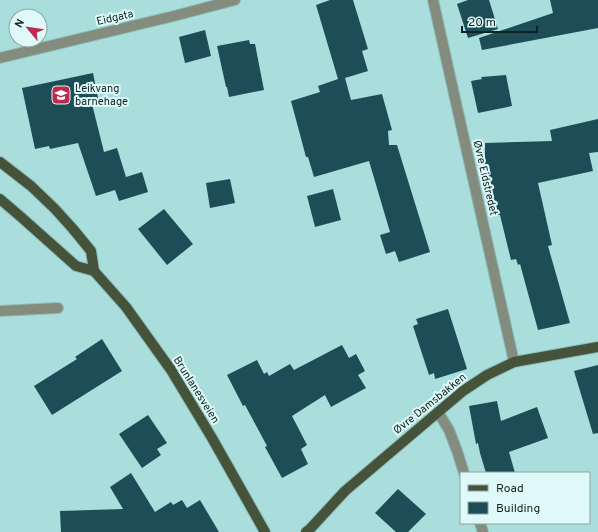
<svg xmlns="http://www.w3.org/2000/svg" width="598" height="532" viewBox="0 0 598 532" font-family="Overpass,sans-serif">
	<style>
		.building { fill: #1d4d57 }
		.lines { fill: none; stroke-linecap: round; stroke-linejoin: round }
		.minor-casing { stroke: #8ebcba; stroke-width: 12 }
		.major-casing { stroke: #8ebcba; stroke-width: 12 }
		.minor { stroke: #838c7d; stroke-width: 10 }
		.major { stroke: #445339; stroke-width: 10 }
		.labels { text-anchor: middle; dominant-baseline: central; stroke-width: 4; stroke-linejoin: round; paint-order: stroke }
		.street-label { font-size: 11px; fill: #0d2221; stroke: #dff9f8 }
		.poi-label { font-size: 11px; fill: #0d2221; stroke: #dff9f8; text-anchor: start }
	</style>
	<rect width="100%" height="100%" fill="#aadedc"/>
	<!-- building -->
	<g class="building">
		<path d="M330 0H353L368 49 362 51 368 71 345 78 351 100 382 94 392 130 388 131 389 145H397L430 252 399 262 395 251 386 254 380 235 390 232 369 161 314 177 308 157H306L291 101 320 92 318 86 338 79 316 5Z"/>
		<path d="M468 0H489L498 29 468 38 457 4Z"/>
		<path d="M550 0H598V28L482 50 479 38 553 13Z"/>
		<path d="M205 30 211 56 185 63 179 37Z"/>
		<path d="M249 40 250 44H255L264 90 229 97 227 87H226L217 46Z"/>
		<path d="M93 73 99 103 92 104 104 152 117 148 126 177 142 172 148 192 119 201 115 190 96 196 78 143 50 149 49 146 35 149 22 88Z"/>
		<path d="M506 75 512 106 478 113 471 81 482 79 481 77Z"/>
		<path d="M598 119V152L589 153 593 171 538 183 552 245 548 246 570 323 538 330 520 264 518 265 516 259 511 260 500 215H498L485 172V143L552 141 550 130Z"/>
		<path d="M230 179 235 203 210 208 206 183Z"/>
		<path d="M333 189 341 220 315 227 307 196Z"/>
		<path d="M164 209 193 244 167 265 138 229Z"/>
		<path d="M448 309 467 369 435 379 434 373 429 375 413 326 418 324 416 319Z"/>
		<path d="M102 339 122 371 52 415 34 386 77 359 75 357Z"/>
		<path d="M342 345 349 358 356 354 365 371 358 375 366 388 331 407 325 395 292 416 307 445 301 449 308 464 282 478 265 447 267 446 245 405 243 406 227 375 257 360 264 374 267 372 269 376 290 364 294 370Z"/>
		<path d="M598 365V433L593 434 574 371Z"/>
		<path d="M497 401 501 421 537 407 548 438 509 452 515 473H486L480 453 478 443 476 444 469 406Z"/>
		<path d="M148 415 167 443 157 449 161 455 142 468 119 434Z"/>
		<path d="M131 473 155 512 171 502 173 505 182 500 187 508 200 500 219 532H61L60 511 123 509 110 487Z"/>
		<path d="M398 489 426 514 408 532H396L375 513Z"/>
	</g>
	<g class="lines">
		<defs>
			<g id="minor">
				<path d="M433 0 514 362"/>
				<path d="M0 58 174 16 235 0"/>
				<path d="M0 311 58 308"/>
				<path d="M438 412 449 430 457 451 464 473"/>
				<path d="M480 523 483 532"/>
			</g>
			<g id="major">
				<path d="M0 162 31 186 55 209 73 229 91 251 94 271"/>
				<path d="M0 199 21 217 76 266 94 271 126 307 171 370 212 438 265 532"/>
				<path d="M306 532 310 529 345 491 463 391 487 375 514 362 598 347"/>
			</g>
		</defs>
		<!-- minor casing -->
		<use href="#minor" class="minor-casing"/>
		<!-- major casing -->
		<use href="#major" class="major-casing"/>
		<!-- minor -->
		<use href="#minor" class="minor"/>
		<!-- major -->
		<use href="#major" class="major"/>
	</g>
	<!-- icons -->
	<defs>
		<symbol id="school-square" viewBox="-11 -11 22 22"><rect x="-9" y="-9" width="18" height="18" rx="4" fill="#bc2b4d" stroke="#dff9f8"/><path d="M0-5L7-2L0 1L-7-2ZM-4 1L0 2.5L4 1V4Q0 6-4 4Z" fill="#fff"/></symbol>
	</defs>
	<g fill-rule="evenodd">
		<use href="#school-square" x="50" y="84" width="22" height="22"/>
	</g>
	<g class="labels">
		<!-- street labels -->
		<g class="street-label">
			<text transform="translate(115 18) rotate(-13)">Eidgata</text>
			<text transform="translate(485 178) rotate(77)">Øvre Eidstredet</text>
			<text transform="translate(196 390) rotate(58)">Brunlanesveien</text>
			<text transform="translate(430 404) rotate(-39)">Øvre Damsbakken</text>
		</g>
		<!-- poi labels -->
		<g class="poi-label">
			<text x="75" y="89">Leikvang<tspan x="75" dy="13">barnehage</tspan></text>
		</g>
	</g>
	<!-- legend -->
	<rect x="460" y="472" width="130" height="52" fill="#dff9f8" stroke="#8ba3a2"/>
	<rect x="468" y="485" width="20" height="6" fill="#445339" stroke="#8ba3a2"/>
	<text x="496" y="492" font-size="12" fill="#0d2221">Road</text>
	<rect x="468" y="502" width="20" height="12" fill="#1d4d57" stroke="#8ba3a2"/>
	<text x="496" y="512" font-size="12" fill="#0d2221">Building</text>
	<!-- north arrow -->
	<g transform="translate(28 28) rotate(299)"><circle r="19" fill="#dff9f8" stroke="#8ba3a2"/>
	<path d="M0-3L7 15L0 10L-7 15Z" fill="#bc2b4d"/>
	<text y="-6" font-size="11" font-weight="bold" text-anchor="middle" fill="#0d2221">N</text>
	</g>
	<!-- scale -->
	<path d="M462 26v6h75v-6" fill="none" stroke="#0d2221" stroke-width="2"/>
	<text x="468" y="26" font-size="12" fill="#0d2221" stroke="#dff9f8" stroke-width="3" paint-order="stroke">20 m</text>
</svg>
